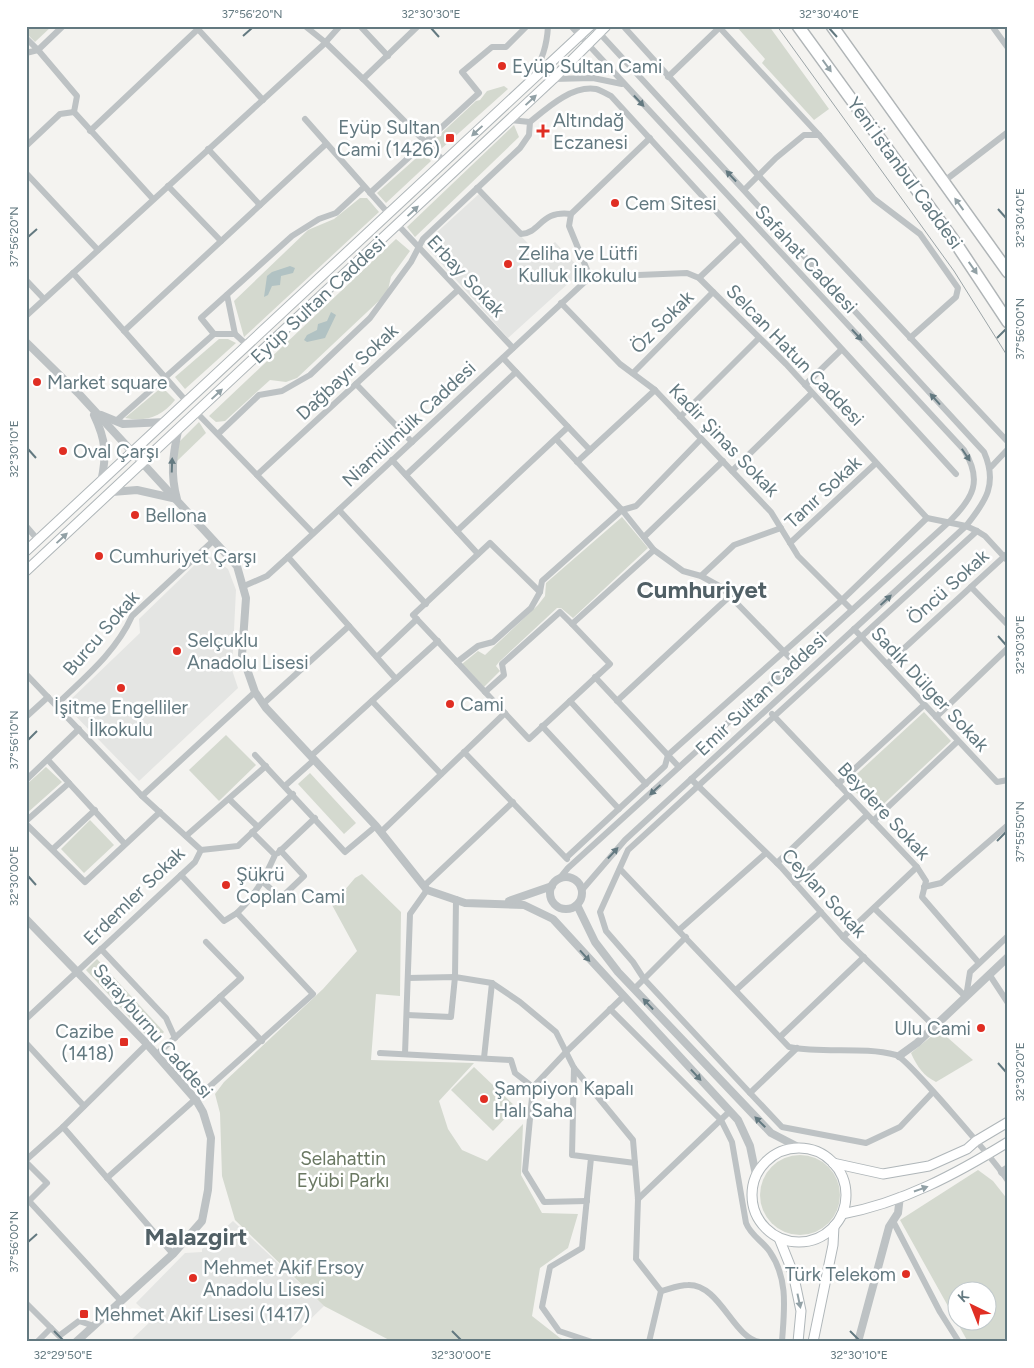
<svg xmlns="http://www.w3.org/2000/svg" width="1034" height="1368" viewBox="0 0 1034 1368" font-family="Figtree,sans-serif">
	<style>
		.built { fill: #e4e5e3 }
		.green { fill: #d4d9cf; fill-rule: evenodd }
		.water { fill: #b1c2c3 }
		.lines { fill: none; stroke-linecap: round; stroke-linejoin: round }
		.secondary-casing { stroke: #afb6b9; stroke-width: 11 }
		.trunk-casing { stroke: #b0b5b7; stroke-width: 14 }
		.minor { stroke: #bdc2c4; stroke-width: 6 }
		.tertiary { stroke: #bdc2c4; stroke-width: 8 }
		.secondary { stroke: #fff; stroke-width: 9 }
		.trunk { stroke: #fff; stroke-width: 11 }
		.tram { stroke: #9ca5a8; stroke-width: 1 }
		.oneway { fill: #92a1a6 }
		.oneway2 { fill: #637980 }
		.ticks { fill: none; stroke: #637980; stroke-width: 2 }
		.poi-dot { fill: #e02e23; stroke: #fff; stroke-width: 2 }
		.labels { text-anchor: middle; dominant-baseline: central; stroke-width: 5; stroke-linejoin: round; paint-order: stroke }
		.poi-label { font-size: 19px; fill: #637980; stroke: #fff; text-anchor: start }
		.street-label { font-size: 19px; fill: #637980; stroke: #fff }
		.park-label { font-size: 19px; fill: #6a7862; stroke: #fff }
		.district-label { font-size: 24px; font-weight: bold; fill: #516066; stroke: #fff }
		.neatline { fill: none; stroke: #637980; stroke-width: 2 }
		.ticks-label { font-size: 12px; text-anchor: middle; fill: #637980 }
	</style>
	<rect width="100%" height="100%" fill="#f4f3f0"/>
	<!-- built -->
	<g class="built">
		<path d="M480 193 540 256 555 242 582 271 508 338 424 244Z"/>
		<path d="M204 556 213 558 228 569 236 590 232 670 238 688 139 781 65 705 140 633 139 619Z"/>
		<path d="M233 1221 324 1306 287 1342H129L153 1319 136 1303 185 1253 202 1252V1249Z"/>
	</g>
	<!-- green -->
	<g class="green">
		<path d="M26 26H52L35 42 26 33Z"/>
		<path d="M736 26H769L829 109 814 120 762 63 765 59Z"/>
		<path d="M504 86 508 89 441 149 434 140 476 101 480 100 487 91Z"/>
		<path d="M514 125 519 137 415 237 407 227Z"/>
		<path d="M423 152 431 161 386 203 377 193Z"/>
		<path d="M360 198H367L379 212 244 337 234 301 308 230 334 219Z"/>
		<path d="M396 239 410 251 391 277 388 290 383 297 297 378 286 382 270 380 225 421 216 422 209 416Z"/>
		<path d="M219 339H228L236 343 185 389 175 377Z"/>
		<path d="M162 387 175 400C161 417 146 422 125 418Z"/>
		<path d="M199 422 206 433 176 462 179 442Z"/>
		<path d="M622 517 648 548 573 618 561 608H557L499 662 496 666 500 671 484 687 462 664 478 651 485 655 538 605 545 596 546 583Z"/>
		<path d="M924 712 951 741 875 812 847 783Z"/>
		<path d="M226 735 256 765 219 801 189 770Z"/>
		<path d="M46 767 62 782 26 814V785Z"/>
		<path d="M310 773 356 823 344 834 298 784Z"/>
		<path d="M90 820 114 845 84 873 61 849Z"/>
		<path d="M362 874 401 912 400 996 376 994 371 1060 474 1063 439 1101 448 1129 462 1150 487 1161 523 1124 521 1175 542 1213 578 1214 568 1248 540 1268 532 1316 560 1338 569 1342H393L324 1306 235 1220 222 1176 220 1113 215 1094 224 1082 323 989 357 951 332 905 355 878Z"/>
		<path d="M97 959 164 1032 153 1043 86 970Z"/>
		<path d="M939 1030 973 1060 936 1082C924 1076 917 1067 911 1053Z"/>
		<path d="M474 1067 516 1107 493 1131 451 1090Z"/>
		<circle cx="800" cy="1195" r="40"/>
		<path d="M978 1170 993 1181 1008 1200V1342H968L900 1220ZM956 1290H986V1320H956Z"/>
	</g>
	<!-- water -->
	<g class="water">
		<path d="M290 266 295 268 293 273 281 276 280 285 272 286 268 295 264 297 267 276 272 272Z"/>
		<path d="M331 312 336 315 325 338 307 342 304 340 307 335 317 330 318 324 327 321Z"/>
	</g>
	<g class="lines">
		<defs>
			<g id="secondary">
				<path d="M26 551 590 26"/>
				<path d="M26 571 553 79 606 26"/>
				<circle cx="799" cy="1195" r="47"/>
				<path d="M833 1163 883 1174 929 1166 967 1149 976 1141 1008 1122"/>
				<path d="M842 1214C902 1203 956 1174 1008 1142"/>
				<path d="M779 1238 793 1273 801 1311 798 1342"/>
				<path d="M813 1342 833 1245 834 1226"/>
			</g>
			<g id="trunk">
				<path d="M798 26 957 245 1008 322"/>
				<path d="M832 26 1008 272"/>
			</g>
		</defs>
		<!-- secondary casing -->
		<use href="#secondary" class="secondary-casing"/>
		<!-- trunk casing -->
		<use href="#trunk" class="trunk-casing"/>
		<!-- minor -->
		<g class="minor">
			<path d="M63 26 38 50 77 96 74 112 153 199"/>
			<path d="M305 26 325 42 363 79"/>
			<path d="M360 26 388 56"/>
			<path d="M418 26 363 79 444 161"/>
			<path d="M992 26 1008 48"/>
			<path d="M196 27 263 100"/>
			<path d="M625 28 758 175 1008 442"/>
			<path d="M720 28 819 135"/>
			<path d="M26 38 38 50 26 53"/>
			<path d="M532 77C542 60 547 46 548 26"/>
			<path d="M668 77 721 26"/>
			<path d="M553 79 593 78 622 84"/>
			<path d="M305 119 388 213"/>
			<path d="M510 120 530 122C547 108 572 85 596 89 601 90 606 94 611 96L956 474"/>
			<path d="M90 131 198 29"/>
			<path d="M26 146 60 114 74 112"/>
			<path d="M208 149 260 205"/>
			<path d="M26 173 98 250"/>
			<path d="M943 182 1008 132"/>
			<path d="M168 186 221 241"/>
			<path d="M477 188 521 234C541 233 540 210 571 214"/>
			<path d="M744 190 776 158 804 135H819L874 199 920 234 958 288 956 297 910 338"/>
			<path d="M370 193 479 93 462 72 492 47H506L527 26"/>
			<path d="M398 225 513 348"/>
			<path d="M73 273 187 402"/>
			<path d="M590 277 687 273 699 278 786 364 927 518 966 526 977 531 985 536 1008 561"/>
			<path d="M590 277 569 226 571 214 650 138"/>
			<path d="M699 278 740 239"/>
			<path d="M26 280 44 299"/>
			<path d="M227 295 235 334"/>
			<path d="M561 303 620 364 655 390 771 512 798 556 852 610"/>
			<path d="M26 316 323 45 340 26"/>
			<path d="M124 331 326 144"/>
			<path d="M214 334H235L247 345"/>
			<path d="M503 358 590 450"/>
			<path d="M633 373 713 292"/>
			<path d="M356 384 412 442"/>
			<path d="M805 385 841 350"/>
			<path d="M197 413 313 533"/>
			<path d="M680 417 759 338"/>
			<path d="M116 421 214 334 201 318 292 236 319 219 336 213 364 187"/>
			<path d="M218 434 259 395 282 391 310 375 370 318 411 262 423 239 520 148 529 135 530 122"/>
			<path d="M556 439 622 510 636 506 701 439"/>
			<path d="M392 460 478 554"/>
			<path d="M577 462 655 390"/>
			<path d="M991 467 1008 449"/>
			<path d="M732 471 812 393"/>
			<path d="M257 475 458 290"/>
			<path d="M406 475 516 372"/>
			<path d="M339 510 426 604"/>
			<path d="M26 526 38 540"/>
			<path d="M457 531 568 427"/>
			<path d="M644 537 723 461"/>
			<path d="M790 543 876 463"/>
			<path d="M288 557 396 679"/>
			<path d="M701 576 734 545 781 528"/>
			<path d="M244 586 267 576 288 557 590 277"/>
			<path d="M971 587 1008 625"/>
			<path d="M540 592 490 543 413 615 529 739 610 664 572 624"/>
			<path d="M854 629 997 782 1008 780"/>
			<path d="M377 657 417 619"/>
			<path d="M457 662 478 646 493 642 531 608 540 592 542 581 622 510 654 550"/>
			<path d="M887 664 1008 553"/>
			<path d="M26 674 142 796"/>
			<path d="M595 677 679 767"/>
			<path d="M485 692 504 675 502 664 560 612 572 624 654 550 683 571 701 576 721 587 794 662"/>
			<path d="M372 701 441 774"/>
			<path d="M570 701 646 784"/>
			<path d="M617 701 730 596"/>
			<path d="M263 704 349 626"/>
			<path d="M56 705C84 678 116 652 132 616L214 540"/>
			<path d="M772 714 917 867 926 881 922 897 979 963"/>
			<path d="M26 717 48 697"/>
			<path d="M936 717 1008 648"/>
			<path d="M542 726 619 809"/>
			<path d="M464 752 567 859"/>
			<path d="M255 755 345 852 376 826"/>
			<path d="M311 756 438 641"/>
			<path d="M691 779 781 867 843 937 935 1027"/>
			<path d="M26 780 79 729"/>
			<path d="M69 783 124 843"/>
			<path d="M838 784 924 705"/>
			<path d="M286 785 314 760"/>
			<path d="M229 799 258 827"/>
			<path d="M26 821 69 783 48 760"/>
			<path d="M873 821 958 741"/>
			<path d="M26 824 85 882 160 812"/>
			<path d="M381 832 505 713"/>
			<path d="M186 836 266 766"/>
			<path d="M53 849 95 810"/>
			<path d="M201 850 238 846 293 794"/>
			<path d="M278 853 315 818"/>
			<path d="M567 857 665 766 668 755 842 600 927 518"/>
			<path d="M777 863 848 795"/>
			<path d="M620 869 789 1047C825 1054 861 1046 896 1055 907 1058 998 1165 1008 1181"/>
			<path d="M559 879 568 868 950 521C973 498 983 481 964 450L571 26"/>
			<path d="M263 882 281 898 304 876 280 850"/>
			<path d="M795 883 867 815"/>
			<path d="M424 886 513 802"/>
			<path d="M924 887 941 883 1008 825"/>
			<path d="M582 890 625 840 966 526C986 501 998 484 984 452L593 26"/>
			<path d="M456 899 455 977 492 983 520 1002 556 1032 574 1068 633 1140 638 1199 636 1259 661 1291 649 1342"/>
			<path d="M874 908 966 997"/>
			<path d="M237 913C255 896 265 877 275 855L252 832"/>
			<path d="M679 930 766 853"/>
			<path d="M843 937 917 867"/>
			<path d="M101 949 166 1018 175 1038"/>
			<path d="M989 974 1008 1003"/>
			<path d="M634 989 686 937"/>
			<path d="M736 990 821 912"/>
			<path d="M220 997 262 1041"/>
			<path d="M966 997 970 972 1008 936"/>
			<path d="M610 1009 721 1120 732 1142 746 1223C751 1236 763 1241 770 1252 789 1280 784 1311 782 1342"/>
			<path d="M407 1015 451 1017 455 977 408 978"/>
			<path d="M26 1019 195 862 201 850 142 796 255 692"/>
			<path d="M780 1037 864 957"/>
			<path d="M26 1043 84 1106"/>
			<path d="M147 1044 63 1127 173 1254"/>
			<path d="M797 1048 750 1093 644 979 633 962 606 931 600 912 628 850 977 531"/>
			<path d="M380 1053 511 1060 515 1073 533 1087 566 1052 623 997"/>
			<path d="M157 1054 241 978 206 942"/>
			<path d="M405 1054 410 914 427 890"/>
			<path d="M484 1058 492 983"/>
			<path d="M574 1068 572 1155 635 1163"/>
			<path d="M533 1087 525 1171 544 1202 587 1201"/>
			<path d="M750 1093 782 1127 866 1143 900 1127 933 1092"/>
			<path d="M591 1158 582 1248 550 1267 542 1307 559 1331 592 1342"/>
			<path d="M26 1160 63 1127"/>
			<path d="M26 1162 47 1183 27 1203"/>
			<path d="M107 1178 313 994 237 913 224 921 181 875"/>
			<path d="M638 1199 730 1111"/>
			<path d="M29 1201 121 1301"/>
			<path d="M893 1221 940 1312 959 1342"/>
			<path d="M661 1291C669 1289 679 1285 688 1285 720 1284 733 1338 760 1342"/>
			<path d="M26 1303 59 1336 79 1321 94 1326"/>
			<path d="M37 1342 51 1328"/>
		</g>
		<!-- tertiary -->
		<g class="tertiary">
			<path d="M26 342 80 395 237 566 246 598 242 655 255 692 266 708 376 826 427 890 465 903 524 905 553 919 738 1120 750 1146 756 1175"/>
			<path d="M94 415C106 440 107 455 101 482"/>
			<path d="M101 415 123 424 165 422"/>
			<path d="M112 492 137 490 177 499C170 474 173 455 178 431"/>
			<circle cx="566" cy="893" r="16"/>
			<path d="M509 901 552 886"/>
			<path d="M577 905 595 942 618 972 771 1133 800 1148"/>
			<path d="M26 919 147 1044 196 1100 203 1112 211 1138 208 1190 202 1221 173 1254 76 1342"/>
			<path d="M899 1056 917 1043 1008 957"/>
			<path d="M1002 1172 1008 1168"/>
			<path d="M858 1342 889 1227 898 1213 900 1196"/>
		</g>
		<!-- secondary -->
		<use href="#secondary" class="secondary"/>
		<!-- trunk -->
		<use href="#trunk" class="trunk"/>
		<!-- tram -->
		<path class="tram" d="M777 26 954 271 1008 357"/>
	</g>
	<!-- one-way arrows -->
	<defs><path id="oneway-solid" d="M-6-.8H1V-3.2L6.5 0L1 3.2V.8H-6Z" transform="scale(1.25)"/></defs>
	<g class="oneway">
		<use href="#oneway-solid" transform="translate(827 66) rotate(54)"/>
		<use href="#oneway-solid" transform="translate(531 100) rotate(-43)"/>
		<use href="#oneway-solid" transform="translate(477 131) rotate(137)"/>
		<use href="#oneway-solid" transform="translate(959 204) rotate(-126)"/>
		<use href="#oneway-solid" transform="translate(413 211) rotate(-43)"/>
		<use href="#oneway-solid" transform="translate(973 268) rotate(55)"/>
		<use href="#oneway-solid" transform="translate(217 394) rotate(-43)"/>
		<use href="#oneway-solid" transform="translate(62 538) rotate(-43)"/>
		<use href="#oneway-solid" transform="translate(921 1189) rotate(-19)"/>
		<use href="#oneway-solid" transform="translate(799 1301) rotate(78)"/>
	</g>
	<g class="oneway2">
		<use href="#oneway-solid" transform="translate(639 101) rotate(47)"/>
		<use href="#oneway-solid" transform="translate(731 176) rotate(-133)"/>
		<use href="#oneway-solid" transform="translate(857 335) rotate(47)"/>
		<use href="#oneway-solid" transform="translate(935 399) rotate(-132)"/>
		<use href="#oneway-solid" transform="translate(966 455) rotate(56)"/>
		<use href="#oneway-solid" transform="translate(172 465) rotate(-88)"/>
		<use href="#oneway-solid" transform="translate(886 600) rotate(-43)"/>
		<use href="#oneway-solid" transform="translate(655 790) rotate(137)"/>
		<use href="#oneway-solid" transform="translate(613 853) rotate(-47)"/>
		<use href="#oneway-solid" transform="translate(585 956) rotate(48)"/>
		<use href="#oneway-solid" transform="translate(648 1004) rotate(-133)"/>
		<use href="#oneway-solid" transform="translate(696 1075) rotate(47)"/>
		<use href="#oneway-solid" transform="translate(760 1122) rotate(-135)"/>
	</g>
	<!-- ticks -->
	<path class="ticks" d="M431 28 439 37M829 28 837 37M243 36 252 28M998 209 1006 218M28 237 37 229M997 338 1006 329M28 449 36 458M998 636 1006 645M28 740 37 731M997 841 1006 832M28 876 36 885M998 1063 1006 1072M28 1242 37 1234M54 1331 63 1340M452 1331 461 1340M850 1331 859 1340"/>
	<!-- markers -->
	<g class="poi-dot">
		<circle cx="502" cy="66" r="5"/>
		<path d="M540.5 123.5h5v5h5v5h-5v5h-5v-5h-5v-5h5z"/>
		<rect x="445" y="133" width="10" height="10" rx="2.5"/>
		<circle cx="615" cy="203" r="5"/>
		<circle cx="508" cy="264" r="5"/>
		<circle cx="37" cy="382" r="5"/>
		<circle cx="63" cy="451" r="5"/>
		<circle cx="135" cy="515" r="5"/>
		<circle cx="99" cy="556" r="5"/>
		<circle cx="177" cy="651" r="5"/>
		<circle cx="121" cy="688" r="5"/>
		<circle cx="450" cy="704" r="5"/>
		<circle cx="226" cy="885" r="5"/>
		<circle cx="981" cy="1028" r="5"/>
		<rect x="119" y="1037" width="10" height="10" rx="2.5"/>
		<circle cx="484" cy="1099" r="5"/>
		<circle cx="906" cy="1274" r="5"/>
		<circle cx="193" cy="1278" r="5"/>
		<rect x="79" y="1309" width="10" height="10" rx="2.5"/>
	</g>
	<g class="labels">
		<!-- poi labels -->
		<g class="poi-label">
			<text x="512" y="66">Eyüp Sultan Cami</text>
			<text x="553" y="120">Altındağ<tspan x="553" dy="22">Eczanesi</tspan></text>
			<text x="440" y="127" text-anchor="end">Eyüp Sultan<tspan x="440" dy="22">Cami (1426)</tspan></text>
			<text x="625" y="203">Cem Sitesi</text>
			<text x="518" y="253">Zeliha ve Lütfi<tspan x="518" dy="22">Kulluk İlkokulu</tspan></text>
			<text x="47" y="382">Market square</text>
			<text x="73" y="451">Oval Çarşı</text>
			<text x="145" y="515">Bellona</text>
			<text x="109" y="556">Cumhuriyet Çarşı</text>
			<text x="187" y="640">Selçuklu<tspan x="187" dy="22">Anadolu Lisesi</tspan></text>
			<text x="460" y="704">Cami</text>
			<text x="121" y="707" text-anchor="middle">İşitme Engelliler<tspan x="121" dy="22">İlkokulu</tspan></text>
			<text x="236" y="874">Şükrü<tspan x="236" dy="22">Coplan Cami</tspan></text>
			<text x="971" y="1028" text-anchor="end">Ulu Cami</text>
			<text x="114" y="1031" text-anchor="end">Cazibe<tspan x="114" dy="22">(1418)</tspan></text>
			<text x="494" y="1088">Şampiyon Kapalı<tspan x="494" dy="22">Halı Saha</tspan></text>
			<text x="203" y="1267">Mehmet Akif Ersoy<tspan x="203" dy="22">Anadolu Lisesi</tspan></text>
			<text x="896" y="1274" text-anchor="end">Türk Telekom</text>
			<text x="94" y="1314">Mehmet Akif Lisesi (1417)</text>
		</g>
		<!-- street labels -->
		<g class="street-label">
			<text transform="translate(905 173) rotate(54)">Yeni İstanbul Caddesi</text>
			<text transform="translate(806 259) rotate(47)">Safahat Caddesi</text>
			<text transform="translate(466 276) rotate(47)">Erbay Sokak</text>
			<text transform="translate(318 300) rotate(-43)">Eyüp Sultan Caddesi</text>
			<text transform="translate(662 322) rotate(-45)">Öz Sokak</text>
			<text transform="translate(795 355) rotate(46)">Selcan Hatun Caddesi</text>
			<text transform="translate(347 372) rotate(-43)">Dağbayır Sokak</text>
			<text transform="translate(409 424) rotate(-43)">Niamülmülk Caddesi</text>
			<text transform="translate(724 440) rotate(46)">Kadir Şinas Sokak</text>
			<text transform="translate(823 492) rotate(-43)">Tanır Sokak</text>
			<text transform="translate(948 587) rotate(-42)">Öncü Sokak</text>
			<text transform="translate(101 633) rotate(-49)">Burcu Sokak</text>
			<text transform="translate(930 689) rotate(47)">Sadık Dülger Sokak</text>
			<text transform="translate(761 694) rotate(-43)">Emir Sultan Caddesi</text>
			<text transform="translate(884 811) rotate(47)">Beydere Sokak</text>
			<text transform="translate(824 893) rotate(47)">Ceylan Sokak</text>
			<text transform="translate(134 896) rotate(-44)">Erdemler Sokak</text>
			<text transform="translate(153 1031) rotate(49)">Sarayburnu Caddesi</text>
		</g>
		<!-- park labels -->
		<g class="park-label">
			<text x="343" y="1158">Selahattin<tspan x="343" dy="22">Eyübi Parkı</tspan></text>
		</g>
		<!-- district labels -->
		<g class="district-label">
			<text x="702" y="589">Cumhuriyet</text>
			<text x="196" y="1236">Malazgirt</text>
		</g>
	</g>
	<!-- border -->
	<rect width="1034" height="1368" fill="none" stroke="#ffffff" stroke-width="55"/>
	<!-- north arrow -->
	<g transform="translate(972 1306) rotate(317)"><circle r="24" fill="#ffffff" stroke="#c1c9cc"/>
	<path d="M0-4L9 19L0 12L-9 19Z" fill="#e02e23"/>
	<text y="-8" font-size="14" font-weight="bold" text-anchor="middle" fill="#637980">K</text>
	</g>
	<rect x="28" y="28" width="978" height="1312" class="neatline"/>
	<g class="ticks-label">
		<text x="252" y="18">37°56'20"N</text>
		<text x="431" y="18">32°30'30"E</text>
		<text x="829" y="18">32°30'40"E</text>
		<text transform="translate(1020 218) rotate(-90)" y="4">32°30'40"E</text>
		<text transform="translate(14 237) rotate(-90)" y="4">37°56'20"N</text>
		<text transform="translate(1020 329) rotate(-90)" y="4">37°56'00"N</text>
		<text transform="translate(14 449) rotate(-90)" y="4">32°30'10"E</text>
		<text transform="translate(1020 645) rotate(-90)" y="4">32°30'30"E</text>
		<text transform="translate(14 740) rotate(-90)" y="4">37°56'10"N</text>
		<text transform="translate(1020 832) rotate(-90)" y="4">37°55'50"N</text>
		<text transform="translate(14 876) rotate(-90)" y="4">32°30'00"E</text>
		<text transform="translate(1020 1072) rotate(-90)" y="4">32°30'20"E</text>
		<text transform="translate(14 1242) rotate(-90)" y="4">37°56'00"N</text>
		<text x="63" y="1359">32°29'50"E</text>
		<text x="461" y="1359">32°30'00"E</text>
		<text x="859" y="1359">32°30'10"E</text>
	</g>
</svg>
